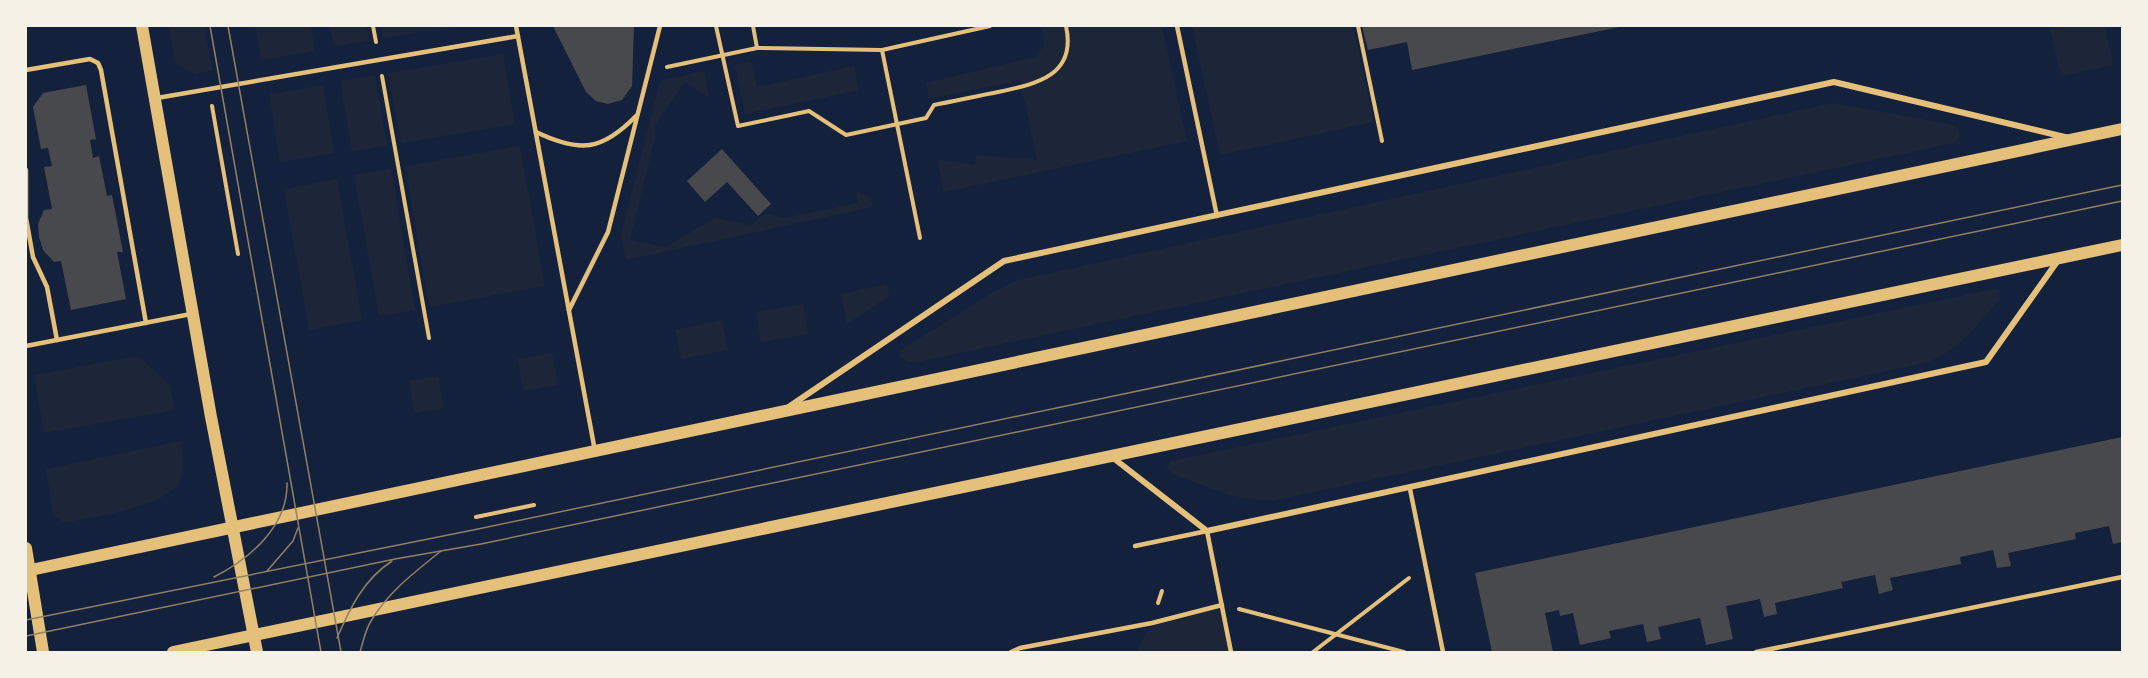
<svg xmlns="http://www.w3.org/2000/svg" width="2148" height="678" viewBox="0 0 2148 678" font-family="Ubuntu,sans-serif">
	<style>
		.green { fill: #1d2539 }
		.building { fill: #48494c }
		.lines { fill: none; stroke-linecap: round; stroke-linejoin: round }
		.path { stroke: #e5c07b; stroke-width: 4 }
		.service { stroke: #e5c07b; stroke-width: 4.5 }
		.minor { stroke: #e5c07b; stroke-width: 6 }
		.secondary { stroke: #e5c07b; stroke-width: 12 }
		.tram { stroke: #918062; stroke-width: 1.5 }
	</style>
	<rect width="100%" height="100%" fill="#14213d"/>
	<!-- green -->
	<g class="green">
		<path d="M169 26H204L213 70 195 74 176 64Z"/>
		<path d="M255 26H311L315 51 261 60Z"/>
		<path d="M330 26H366L369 41 334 47Z"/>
		<path d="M380 26H458L383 38Z"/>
		<path d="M1042 26H1162L1187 141 944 192 937 159 975 165 976 155 1037 160 1020 80 929 99 926 83 1035 57 1044 45Z"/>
		<path d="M1192 26H1353L1374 122 1220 155Z"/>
		<path d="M2066 26H2105L2113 65 2061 76 2050 29Z"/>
		<path d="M503 54 515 124 401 143 388 73Z"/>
		<path d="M751 61 757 87 854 66 859 90 745 114 735 65Z"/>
		<path d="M704 71 709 98 685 82 654 127 656 133 630 240 666 247 715 218 751 225 765 213 784 218 858 203 856 191 871 198 873 207 626 260 621 235 660 81Z"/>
		<path d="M375 75 387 145 352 152 340 81Z"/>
		<path d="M323 85 334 153 280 162 269 94Z"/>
		<path d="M1833 103 1954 125 1959 131V138L1954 143 917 362H907L899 355 901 350 995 291 1018 280Z"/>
		<path d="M520 146 545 286 429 307 405 166Z"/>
		<path d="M391 169 415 310 379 316 354 175Z"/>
		<path d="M337 179 362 320 309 330 284 189Z"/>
		<path d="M887 284 889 296 847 324 841 294Z"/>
		<path d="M1994 289 1998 290 1999 300C1975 327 1960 350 1925 363L1276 500C1239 503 1206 486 1172 474L1166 467 1171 461Z"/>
		<path d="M803 304 808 334 761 342 756 312Z"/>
		<path d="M722 320 728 350 681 359 675 330Z"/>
		<path d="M552 353 558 385 524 391 517 359Z"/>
		<path d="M138 356 170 385 175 410 44 433 34 375Z"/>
		<path d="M438 376 444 408 414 413 409 381Z"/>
		<path d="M181 441C183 454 186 467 181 479 168 508 94 516 65 523L53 514 46 469Z"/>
		<path d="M1222 605 1231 652H1136L1152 623Z"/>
	</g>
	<!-- building -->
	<g class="building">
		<path d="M553 26H634L632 86 622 100 608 104 596 101 586 92Z"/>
		<path d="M1362 26H1619V27L1412 70 1407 42 1368 50Z"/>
		<path d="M86 85 96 139 90 140 93 158 99 156 107 196 112 195 123 252H117L126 299 71 310 61 261 54 262 43 250 39 237 38 224 44 210 52 209 44 167 52 166 48 148 41 149 33 107 43 93Z"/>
		<path d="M722 149 771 204 758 216 727 182 705 202 687 181Z"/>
		<path d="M2122 437V542L2113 544 2109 526 2075 533 2076 539 2008 553 2011 566 1997 568 1993 550 1960 557 1961 564 1890 578 1893 590 1879 594 1875 575 1841 582 1843 588 1775 603 1777 614 1764 617 1760 599 1726 606 1733 639 1706 645 1700 618 1658 627 1661 639 1647 642 1643 624 1609 631 1611 638 1580 645 1573 613 1560 616 1559 610 1545 613 1553 652H1492L1475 573Z"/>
	</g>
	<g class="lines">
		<!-- path -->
		<g class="path">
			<path d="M373 26 376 42"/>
			<path d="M716 26 738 126 809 111 846 135 926 118 934 105C955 101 977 96 998 92 1036 84 1077 76 1066 26"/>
			<path d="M753 26 757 48 882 50 990 26"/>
			<path d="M1358 26 1382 141"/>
			<path d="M882 50 920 238"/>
			<path d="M667 67 757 48"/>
			<path d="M382 76 429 338"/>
			<path d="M212 106 238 254"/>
			<path d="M476 517 534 505"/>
			<path d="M1158 603 1162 591"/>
			<path d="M1239 609 1404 652"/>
			<path d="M1313 652 1409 578"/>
		</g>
		<!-- service -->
		<g class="service">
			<path d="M516 26 595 451"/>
			<path d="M1177 26 1217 216"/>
			<path d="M26 70 90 59 98 63 101 70 146 323"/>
			<path d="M157 98 518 36"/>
			<path d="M536 132C580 153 602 151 636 116"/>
			<path d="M26 170V218L33 257 47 287 57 340"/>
			<path d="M569 310 608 232 660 26"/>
			<path d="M26 346 191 314"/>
			<path d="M1410 489 1443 652"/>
			<path d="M1135 546 1207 531 1231 652"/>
			<path d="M1011 652 1020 648 1152 623 1222 605"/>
			<path d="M1756 652 2122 577"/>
		</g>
		<!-- minor -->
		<g class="minor">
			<path d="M790 406 1004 261 1834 82 2069 138"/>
			<path d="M1112 457 1207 531 1986 362 2059 259"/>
		</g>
		<!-- secondary -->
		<g class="secondary">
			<path d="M142 26 211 417 257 652"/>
			<path d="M26 548 43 652"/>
			<path d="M26 571 2122 129"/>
			<path d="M173 652 2122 245"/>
		</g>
		<!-- tram -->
		<g class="tram">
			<path d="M210 26 321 652"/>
			<path d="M228 26 341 652"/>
			<path d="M267 571 293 541 298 528"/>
			<path d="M214 577C249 559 288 527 287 483"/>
			<path d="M26 620 478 529 2122 185"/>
			<path d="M26 636 395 559 481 544 2122 201"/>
			<path d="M337 638C350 608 364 579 392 561"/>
			<path d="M360 652C363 643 365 630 371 621 388 592 415 572 441 551"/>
		</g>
	</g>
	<!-- border -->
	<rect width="2148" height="678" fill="none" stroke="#f6f1e7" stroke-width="54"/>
</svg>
